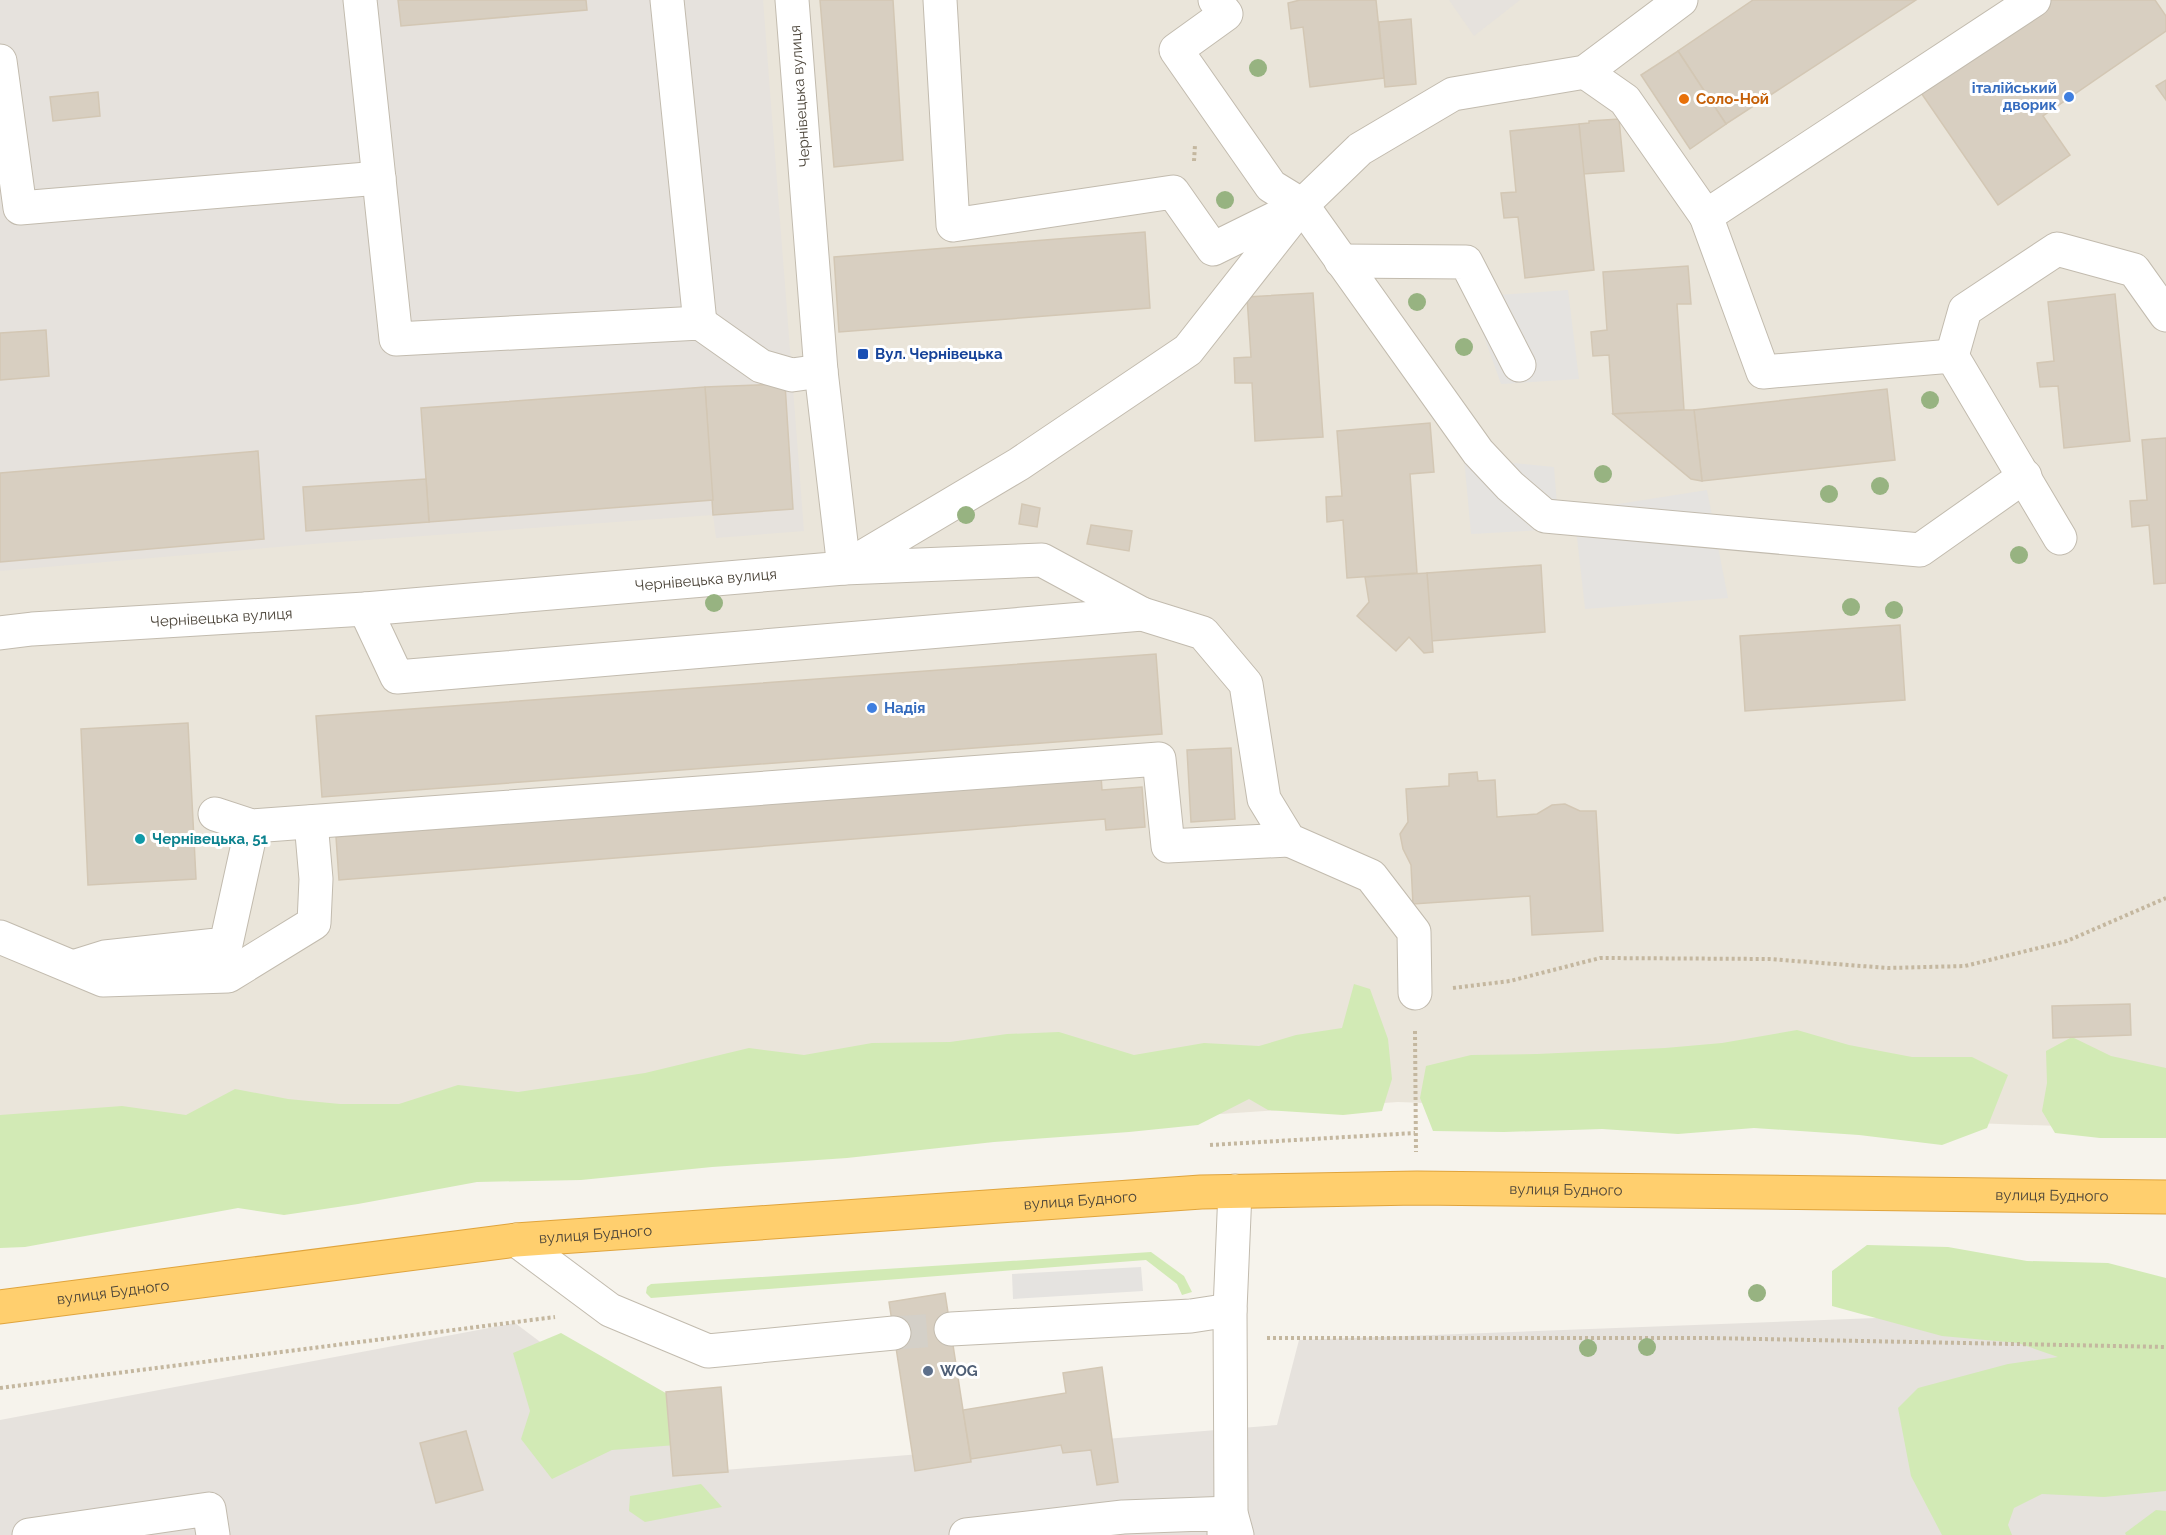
<svg xmlns="http://www.w3.org/2000/svg" width="2166" height="1535" viewBox="0 0 2166 1535" font-family="Raleway,sans-serif">
	<style>
		.residential { fill: #eae5da }
		.industrial { fill: #e6e2dd }
		.green { fill: #d2eab5 }
		.parking { fill: #e5e3e0 }
		.building { fill: #d8cfc1; stroke: #d3c7b4; stroke-width: 1.5 }
		.lines { fill: none; stroke-linecap: round; stroke-linejoin: round }
		.minor-tunnel { stroke: #d4d0c8; stroke-width: 33; stroke-dasharray: 33 16; stroke-linecap: butt }
		.minor-casing { stroke: #c2bbae; stroke-width: 35 }
		.highway-casing { stroke: #e0a43c; stroke-width: 35 }
		.path { stroke: #c4b79f; stroke-width: 4; stroke-dasharray: 3 3; stroke-linecap: butt }
		.minor { stroke: #fff; stroke-width: 33 }
		.highway { stroke: #ffcf6e; stroke-width: 33 }
		.tree { fill: #97b381 }
		.shop-dot { fill: #3f7fe0; stroke: #fff; stroke-width: 2 }
		.food-dot { fill: #e8710a; stroke: #fff; stroke-width: 2 }
		.transit-dot { fill: #1a4fb4; stroke: #fff; stroke-width: 2 }
		.culture-dot { fill: #0f9aa8; stroke: #fff; stroke-width: 2 }
		.service-dot { fill: #5c6f8a; stroke: #fff; stroke-width: 2 }
		.labels { text-anchor: middle; dominant-baseline: central; stroke-width: 6; stroke-linejoin: round; paint-order: stroke }
		.shop-label { font-size: 15px; font-weight: bold; fill: #366cbe; stroke: #fff; text-anchor: end }
		.street-label { font-size: 15px; fill: #4b4439; stroke: #fff }
		.food-label { font-size: 15px; font-weight: bold; fill: #c56008; stroke: #fff; text-anchor: start }
		.transit-label { font-size: 15px; font-weight: bold; fill: #164399; stroke: #fff; text-anchor: start }
		.culture-label { font-size: 15px; font-weight: bold; fill: #0d838f; stroke: #fff; text-anchor: start }
		.service-label { font-size: 15px; font-weight: bold; fill: #4e5e75; stroke: #fff; text-anchor: start }
	</style>
	<rect width="100%" height="100%" fill="#f6f3ec"/>
	<!-- residential -->
	<path class="residential" d="M0 0H2166V1130L1398 1102 367 1172 0 1235Z"/>
	<!-- industrial -->
	<g class="industrial">
		<path d="M0 0H763L804 531 716 538 713 515 325 543 0 571Z"/>
		<path d="M1449 0H1520L1474 36Z"/>
		<path d="M2116 1309 2166 1323V1535H0V1420L515 1323 712 1471 1277 1425 1299 1340Z"/>
	</g>
	<!-- green -->
	<g class="green">
		<path d="M1354 984 1370 989 1388 1039 1392 1079 1382 1111 1343 1115 1268 1110 1249 1099 1198 1125 1129 1132 994 1142 847 1158 712 1167 581 1180 477 1182 358 1204 284 1215 238 1208 25 1247 0 1248V1115L122 1106 186 1115 235 1089 288 1099 340 1104H399L458 1085 518 1092 645 1073 749 1048 804 1055 872 1043 950 1042 1007 1034 1059 1032 1134 1055 1204 1043 1259 1046 1296 1035 1342 1028Z"/>
		<path d="M1797 1030 1849 1045 1912 1057H1972L2008 1075 1987 1128 1942 1145 1859 1135 1754 1128 1678 1134 1602 1129 1504 1132 1433 1131 1420 1098 1426 1066 1471 1055 1537 1054 1665 1048 1722 1043Z"/>
		<path d="M2072 1037 2111 1056 2166 1068V1138H2100L2055 1133 2042 1111 2047 1083 2046 1051Z"/>
		<path d="M1867 1245 1948 1247 2027 1261 2108 1263 2166 1278V1491L2104 1497 2042 1494 2014 1508 2008 1525 2012 1535H1942L1911 1476 1898 1408 1918 1388 2008 1364 2058 1357 2018 1343 1942 1336 1832 1306V1271Z"/>
		<path d="M1151 1252 1184 1276 1192 1292 1182 1295 1177 1284 1146 1260 651 1298 646 1293 647 1287 651 1284Z"/>
		<path d="M561 1333 697 1411 676 1445 612 1450 552 1479 521 1439 530 1411 513 1353Z"/>
		<path d="M701 1484 722 1507 645 1522 629 1511 630 1496Z"/>
		<path d="M2156 1510 2166 1511V1535H2126L2125 1533Z"/>
	</g>
	<!-- parking -->
	<g class="parking">
		<path d="M1568 290 1579 379 1501 384 1470 297Z"/>
		<path d="M1464 458 1554 467 1559 529 1471 534Z"/>
		<path d="M1707 490 1728 598 1585 609 1574 511Z"/>
		<path d="M1141 1267 1143 1291 1013 1299 1012 1274Z"/>
	</g>
	<!-- building -->
	<g class="building">
		<path d="M398 0H586L587 10 401 26Z"/>
		<path d="M820 0H893L903 160 834 167Z"/>
		<path d="M1300 0H1376L1384 78 1310 87 1303 27 1291 29 1288 3Z"/>
		<path d="M1753 0H1916L1726 124 1678 51Z"/>
		<path d="M2044 0H2155L2166 16V31L2043 116 2070 155 1998 205 1917 87Z"/>
		<path d="M1411 19 1416 84 1385 87 1379 22Z"/>
		<path d="M1678 51 1726 124 1690 149 1641 75Z"/>
		<path d="M2166 80V100L2156 86Z"/>
		<path d="M98 92 100 116 53 121 50 97Z"/>
		<path d="M1619 119 1624 171 1583 174 1579 124 1589 123V121Z"/>
		<path d="M1579 124 1594 270 1525 278 1518 217 1504 218 1501 193 1516 192 1510 131Z"/>
		<path d="M1145 232 1150 308 839 332 834 257Z"/>
		<path d="M1688 266 1691 304H1677L1684 410 1613 414 1609 355 1593 356 1591 332 1607 330 1603 272Z"/>
		<path d="M1313 293 1323 437 1255 441 1252 383H1235L1234 358 1251 357 1247 297Z"/>
		<path d="M2115 294 2130 441 2064 448 2058 386 2040 387 2037 363 2054 361 2048 302Z"/>
		<path d="M46 330 49 376 0 380V333Z"/>
		<path d="M785 384 793 509 713 515 705 387Z"/>
		<path d="M705 387 713 500 429 522 421 408Z"/>
		<path d="M1887 389 1895 460 1702 481 1694 410Z"/>
		<path d="M1684 410H1694L1702 481 1691 479 1613 414Z"/>
		<path d="M1430 423 1434 472 1410 474 1417 573 1347 578 1343 520 1327 522 1326 497 1342 496 1337 431Z"/>
		<path d="M2166 438V583L2154 584 2149 525 2132 527 2130 501 2147 500 2142 440Z"/>
		<path d="M258 451 264 539 0 562V473Z"/>
		<path d="M426 479 429 522 306 531 303 487Z"/>
		<path d="M1022 504 1040 508 1037 527 1019 524Z"/>
		<path d="M1091 525 1132 531 1129 551 1087 544Z"/>
		<path d="M1541 565 1545 632 1431 641 1427 573Z"/>
		<path d="M1427 573 1433 652 1424 653 1409 637 1396 651 1357 616 1369 602 1365 577Z"/>
		<path d="M1900 625 1905 700 1745 711 1740 636Z"/>
		<path d="M1156 654 1162 734 322 797 316 716Z"/>
		<path d="M188 723 196 879 88 885 81 729Z"/>
		<path d="M1231 748 1235 819 1191 822 1187 750Z"/>
		<path d="M1477 772 1478 781 1495 780 1497 817 1537 814 1552 805 1565 804 1580 811H1596L1603 931 1532 935 1530 896 1413 904 1411 865 1403 849 1400 834 1408 822 1406 789 1449 786V774Z"/>
		<path d="M1101 776 1102 790 1142 787 1145 827 1106 830 1105 819 339 880 336 837Z"/>
		<path d="M2130 1004 2131 1035 2053 1038 2052 1006Z"/>
		<path d="M945 1293 971 1462 915 1471 889 1302Z"/>
		<path d="M1102 1367 1118 1482 1097 1485 1091 1450 1063 1453 1061 1445 971 1459 963 1410 1066 1393 1063 1373Z"/>
		<path d="M721 1387 728 1472 673 1476 666 1392Z"/>
		<path d="M466 1431 483 1490 436 1503 420 1443Z"/>
	</g>
	<g class="lines">
		<!-- minor-tunnel -->
		<path class="minor-tunnel" d="M894 1333 951 1329"/>
		<defs>
			<g id="minor">
				<path d="M360 0 396 339 700 323 761 366 792 375 821 371"/>
				<path d="M667 0 700 323"/>
				<path d="M1215 0 1226 14 1176 50 1271 186 1302 205"/>
				<path d="M1681 0 1585 72 1453 94 1360 149 1302 205 1478 452 1510 486 1545 516 1920 550 2025 476"/>
				<path d="M0 61 20 208 379 178"/>
				<path d="M1585 72 1625 100 1706 216 2034 0"/>
				<path d="M1706 216 1763 372 1952 356 2060 538"/>
				<path d="M1341 261 1466 262 1519 365"/>
				<path d="M1952 356 1965 310 2057 249 2134 270 2166 315"/>
				<path d="M365 609 397 677 1142 614 1042 560 844 568 1019 464 1188 350 1302 205 1213 249 1173 192 953 225 940 0"/>
				<path d="M1142 614 1203 633 1246 684 1264 799 1289 840 1371 876 1414 932 1415 993"/>
				<path id="s1" d="M0 633 32 629 365 609 844 568 821 371 792 0"/>
				<path d="M252 826 1159 759 1168 846 1289 840"/>
				<path d="M0 937 103 980 228 976 314 923 316 879 311 822"/>
				<path d="M73 967 105 957 226 944 252 826 215 814"/>
				<path d="M1235 1191 1230 1310 1231 1513 1237 1535"/>
				<path d="M516 1240 610 1310 708 1351 894 1333"/>
				<path d="M951 1329 1191 1316 1230 1310"/>
				<path d="M29 1535 209 1509 213 1535"/>
				<path d="M966 1535 1123 1517 1231 1513 1224 1533"/>
			</g>
			<g id="highway">
				<path id="s2" d="M0 1307 516 1240 1201 1192 1417 1188 2166 1197"/>
			</g>
		</defs>
		<!-- minor casing -->
		<use href="#minor" class="minor-casing"/>
		<!-- highway casing -->
		<use href="#highway" class="highway-casing"/>
		<!-- path -->
		<g class="path">
			<path d="M1194 161 1195 145"/>
			<path d="M1453 988 1510 981 1600 958 1769 959 1888 968 1965 966 2067 941 2166 898"/>
			<path d="M1415 1031 1416 1152"/>
			<path d="M1210 1145 1415 1133"/>
			<path d="M1267 1338H1710L2166 1347"/>
			<path d="M0 1388 555 1317"/>
		</g>
		<!-- minor -->
		<use href="#minor" class="minor"/>
		<!-- highway -->
		<use href="#highway" class="highway"/>
	</g>
	<!-- trees -->
	<g class="tree">
		<circle cx="1258" cy="68" r="9"/>
		<circle cx="1225" cy="200" r="9"/>
		<circle cx="1417" cy="302" r="9"/>
		<circle cx="1464" cy="347" r="9"/>
		<circle cx="1930" cy="400" r="9"/>
		<circle cx="1603" cy="474" r="9"/>
		<circle cx="1880" cy="486" r="9"/>
		<circle cx="1829" cy="494" r="9"/>
		<circle cx="966" cy="515" r="9"/>
		<circle cx="2019" cy="555" r="9"/>
		<circle cx="714" cy="603" r="9"/>
		<circle cx="1851" cy="607" r="9"/>
		<circle cx="1894" cy="610" r="9"/>
		<circle cx="1757" cy="1293" r="9"/>
		<circle cx="1647" cy="1347" r="9"/>
		<circle cx="1588" cy="1348" r="9"/>
	</g>
	<!-- markers -->
	<g class="shop-dot">
		<circle cx="2069" cy="97" r="6"/>
		<circle cx="872" cy="708" r="6"/>
	</g>
	<circle class="food-dot" cx="1684" cy="99" r="6"/>
	<rect class="transit-dot" x="857" y="348" width="12" height="12" rx="3"/>
	<circle class="culture-dot" cx="140" cy="839" r="6"/>
	<circle class="service-dot" cx="928" cy="1371" r="6"/>
	<g class="labels">
		<!-- shop labels -->
		<g class="shop-label">
			<text x="2057" y="88">італійський<tspan x="2057" dy="17">дворик</tspan></text>
			<text x="884" y="708" text-anchor="start">Надія</text>
		</g>
		<!-- street labels -->
		<g class="street-label">
			<text transform="translate(800 96) rotate(-94)">Чернівецька вулиця</text>
			<text stroke="none"><textPath href="#s1" startOffset="708">Чернівецька вулиця</textPath></text>
			<text stroke="none"><textPath href="#s1" startOffset="222">Чернівецька вулиця</textPath></text>
			<text stroke="none"><textPath href="#s2" startOffset="1572">вулиця Будного</textPath></text>
			<text stroke="none"><textPath href="#s2" startOffset="2058">вулиця Будного</textPath></text>
			<text stroke="none"><textPath href="#s2" startOffset="1086">вулиця Будного</textPath></text>
			<text stroke="none"><textPath href="#s2" startOffset="600">вулиця Будного</textPath></text>
			<text stroke="none"><textPath href="#s2" startOffset="114">вулиця Будного</textPath></text>
		</g>
		<!-- food labels -->
		<g class="food-label">
			<text x="1696" y="99">Соло-Ной</text>
		</g>
		<!-- transit labels -->
		<g class="transit-label">
			<text x="875" y="354">Вул. Чернівецька</text>
		</g>
		<!-- culture labels -->
		<g class="culture-label">
			<text x="152" y="839">Чернівецька, 51</text>
		</g>
		<!-- service labels -->
		<g class="service-label">
			<text x="940" y="1371">WOG</text>
		</g>
	</g>
</svg>
